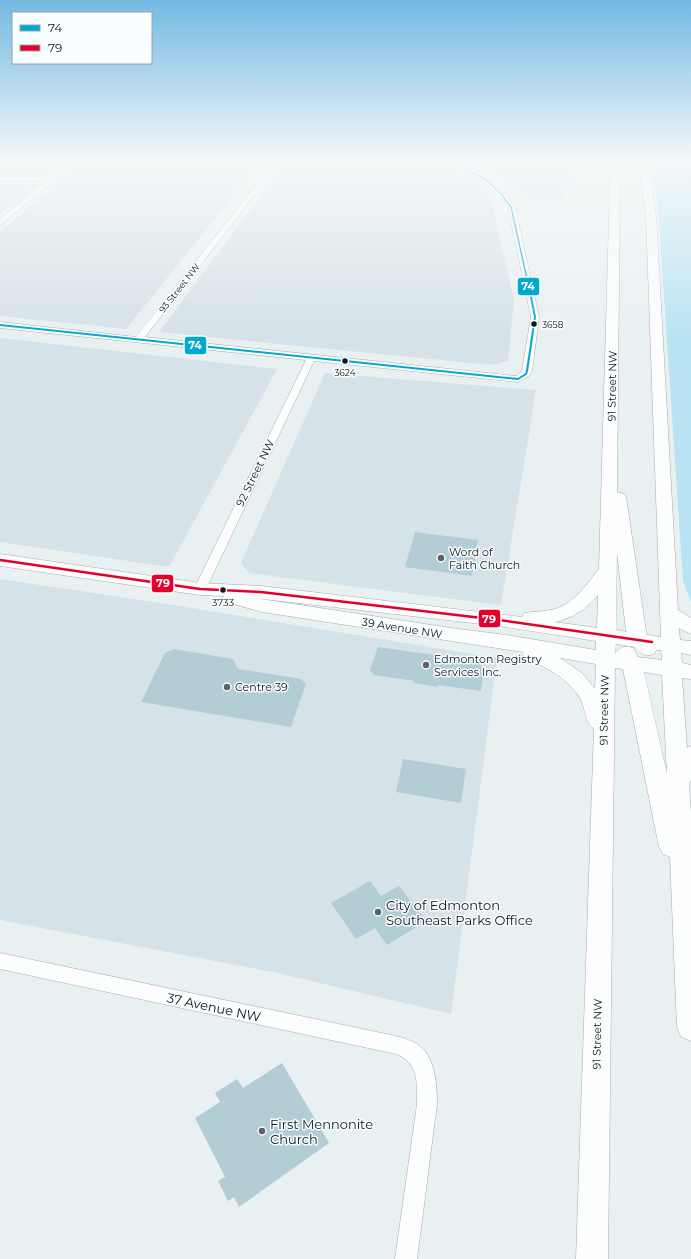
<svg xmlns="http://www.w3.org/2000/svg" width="691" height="1259" viewBox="0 0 691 1259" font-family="Montserrat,sans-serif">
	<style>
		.built { fill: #d5e2e7 }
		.green { fill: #b9e3f2 }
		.building { fill: #b3cdd5 }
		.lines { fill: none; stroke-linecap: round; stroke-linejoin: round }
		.street-casing { stroke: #a7acae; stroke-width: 1 }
		.secondary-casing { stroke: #a7acae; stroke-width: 1 }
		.street { fill: #fcfdfd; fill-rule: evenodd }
		.secondary { fill: #fcfdfd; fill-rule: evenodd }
		.bus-1-far1-casing { stroke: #f8fdff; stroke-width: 3 }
		.bus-1-casing { stroke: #f8fdff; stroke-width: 4 }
		.bus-2-casing { stroke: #f8fdff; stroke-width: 5 }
		.bus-1-far1 { stroke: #00a9ce; stroke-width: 1.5 }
		.bus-1 { stroke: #00a9ce; stroke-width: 2 }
		.bus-2 { stroke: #e4002b; stroke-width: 2.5 }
		.bus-dot { fill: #111517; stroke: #f8fdff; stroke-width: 1.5 }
		.poi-dot { fill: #5d6264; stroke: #f8fdff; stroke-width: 1.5 }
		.labels { text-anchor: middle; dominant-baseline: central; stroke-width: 3; stroke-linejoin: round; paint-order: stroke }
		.far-street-label { font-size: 9px; fill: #111517; stroke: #f8fdff }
		.far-bus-label { font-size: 9px; fill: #111517; stroke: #f8fdff; text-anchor: start }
		.bus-label { font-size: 10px; fill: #111517; stroke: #f8fdff }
		.street-label { font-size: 11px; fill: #111517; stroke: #f8fdff }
		.poi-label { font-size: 11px; fill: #111517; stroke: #f8fdff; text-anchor: start }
		.near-poi-label { font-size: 13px; fill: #111517; stroke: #f8fdff; text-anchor: start }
		.near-street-label { font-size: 13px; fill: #111517; stroke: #f8fdff }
		.line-badge { stroke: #f8fdff; stroke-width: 1.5 }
		.badge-label { font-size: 11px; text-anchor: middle; font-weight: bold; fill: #fff }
	</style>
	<rect width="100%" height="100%" fill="#e9f0f2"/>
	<!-- built -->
	<g class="built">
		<path d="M0 161H62L46 175H0Z"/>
		<path d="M85 161H262L126 329 0 316V232Z"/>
		<path d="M287 161H425L454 171 479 184 487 193 491 202 514 299 508 361 491 365 159 332Z"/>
		<path d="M467 161H576L569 187 563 198 555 201 541 202 527 198 505 179 486 167Z"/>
		<path d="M0 184H39L0 214Z"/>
		<path d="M0 338 277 369 169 567 0 542Z"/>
		<path d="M325 373 536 390 501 605 249 573 241 563Z"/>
		<path d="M0 579 167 604 497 658 451 1014 273 972 0 920Z"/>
	</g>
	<!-- green -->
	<path class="green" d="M651 161H691V602L683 581 658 207Z"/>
	<!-- building -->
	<g class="building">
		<path d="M415 532 478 540 472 576 405 567Z"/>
		<path d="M378 647 477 661 484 669 481 691 438 685V687L414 683 415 681 374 675 370 670Z"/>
		<path d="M174 649 233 659 238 669 301 679 306 684 291 727 141 702 165 653Z"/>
		<path d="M403 759 466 769 461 803 396 792Z"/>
		<path d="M370 881 381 896 399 886 426 921 387 945 375 928 356 939 331 903Z"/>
		<path d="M282 1063 329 1143 239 1207 234 1197 228 1201 218 1181 225 1177 195 1118 220 1102 215 1093 237 1079 243 1088Z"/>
	</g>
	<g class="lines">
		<defs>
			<g id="street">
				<path d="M72 161H79L0 225V219L48 180 0 181V177L54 176Z"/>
				<path d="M275 161H281L145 337 516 376 522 371 531 317 508 207C495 190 482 178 462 170 455 167 445 165 439 161 471 161 497 182 515 207L539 317 532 371 529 376 518 382 314 361 206 589 204 592 200 593 196 592 194 589 306 360 0 328V322L136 337Z"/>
				<path d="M0 953 396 1036C403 1038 410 1040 417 1044 435 1055 437 1084 437 1104L417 1259H395L417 1104C417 1083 419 1063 396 1054L0 969Z"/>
			</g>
			<path id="secondary" d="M609 161H619L620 185 617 492 624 494 626 497 646 631 647 635 661 637 646 215 638 161H648L656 215 678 610 691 618V634L679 628 680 640 691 641V655L681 653 682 663 691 665V679L682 678 687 748 691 746V780L689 784 691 813V1041L681 1037 677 1027 670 857 663 854 659 847 623 669 615 668 608 1259H576L594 728C585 723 585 706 580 698 568 678 546 667 525 658L522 653 523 652 262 612 226 602 223 598 224 596 200 595 0 566V554L200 583 261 586 522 617 524 613C535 611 545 612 555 609 575 603 587 584 599 569L610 185ZM617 552 626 631 627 632 616 630ZM598 595 597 628 555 622C573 618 586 609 598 595ZM254 598 499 626 596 641V650L507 635 458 629ZM616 644 635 647C641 654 644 657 654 654L656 650H661L662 660 638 657 633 648C623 645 620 648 615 654ZM560 658 596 664 595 689 582 673ZM644 672 662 675 667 774Z"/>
		</defs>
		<!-- street casing -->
		<use href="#street" class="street-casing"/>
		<!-- secondary casing -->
		<use href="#secondary" class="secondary-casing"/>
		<!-- street -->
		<use href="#street" class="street"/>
		<!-- secondary -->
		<use href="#secondary" class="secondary"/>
		<defs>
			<path id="bus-1-far1" d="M442 161 466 169 488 181 501 194 511 207 529 288"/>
			<path id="bus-1" d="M0 325 518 379 526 374 527 371 535 317 529 287"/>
			<path id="bus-2" d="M0 560 200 589 261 592 499 620 652 642"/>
		</defs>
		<!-- bus-1-far1 casing -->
		<use href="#bus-1-far1" class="bus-1-far1-casing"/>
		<!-- bus-1 casing -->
		<use href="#bus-1" class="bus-1-casing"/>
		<!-- bus-2 casing -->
		<use href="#bus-2" class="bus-2-casing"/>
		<!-- bus-1-far1 -->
		<use href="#bus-1-far1" class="bus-1-far1"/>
		<!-- bus-1 -->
		<use href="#bus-1" class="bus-1"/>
		<!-- bus-2 -->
		<use href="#bus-2" class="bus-2"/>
	</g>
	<!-- sky -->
	<linearGradient id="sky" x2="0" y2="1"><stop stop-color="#73b9e3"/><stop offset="0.48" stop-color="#f5f8f9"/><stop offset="1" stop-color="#f5f8f9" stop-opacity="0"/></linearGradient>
	<rect width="691" height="337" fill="url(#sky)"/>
	<!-- markers -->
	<g class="bus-dot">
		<circle cx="534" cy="324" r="3.5"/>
		<circle cx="345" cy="361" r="3.5"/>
		<circle cx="223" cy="590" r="3.5"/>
	</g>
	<g class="poi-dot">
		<circle cx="441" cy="558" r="4"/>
		<circle cx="426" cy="665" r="4"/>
		<circle cx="227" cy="687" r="4"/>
		<circle cx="378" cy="912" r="4"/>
		<circle cx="262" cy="1131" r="4"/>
	</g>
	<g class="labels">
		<!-- far-street labels -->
		<g class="far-street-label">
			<text transform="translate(179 288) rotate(-52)">93 Street NW</text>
		</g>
		<!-- far-bus labels -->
		<g class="far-bus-label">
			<text x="542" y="324">3658</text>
			<text x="345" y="372" text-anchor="middle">3624</text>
		</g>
		<!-- bus labels -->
		<g class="bus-label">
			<text x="223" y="602">3733</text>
		</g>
		<!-- street labels -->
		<g class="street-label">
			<text transform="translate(612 386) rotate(-89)">91 Street NW</text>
			<text transform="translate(255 473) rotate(-64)">92 Street NW</text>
			<text transform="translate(402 628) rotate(9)">39 Avenue NW</text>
			<text transform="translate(604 710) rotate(-89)">91 Street NW</text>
			<text transform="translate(597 1034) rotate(-89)">91 Street NW</text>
		</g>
		<!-- poi labels -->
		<g class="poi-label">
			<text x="449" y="552">Word of<tspan x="449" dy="13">Faith Church</tspan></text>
			<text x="434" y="659">Edmonton Registry<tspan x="434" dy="13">Services Inc.</tspan></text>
			<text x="235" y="687">Centre 39</text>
		</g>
		<!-- near-poi labels -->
		<g class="near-poi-label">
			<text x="386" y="905">City of Edmonton<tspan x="386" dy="15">Southeast Parks Office</tspan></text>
			<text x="270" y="1124">First Mennonite<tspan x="270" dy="15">Church</tspan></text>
		</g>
		<!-- near-street labels -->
		<g class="near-street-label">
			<text transform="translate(214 1007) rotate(12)">37 Avenue NW</text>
		</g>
	</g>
	<g class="line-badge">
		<rect x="517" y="277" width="23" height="19" rx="4" fill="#00a9ce"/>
		<rect x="184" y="336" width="23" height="19" rx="4" fill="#00a9ce"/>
		<rect x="151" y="574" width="23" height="19" rx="4" fill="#e4002b"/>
		<rect x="478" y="609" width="23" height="19" rx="4" fill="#e4002b"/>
	</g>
	<g class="badge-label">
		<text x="528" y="290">74</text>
		<text x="195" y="349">74</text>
		<text x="163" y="587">79</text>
		<text x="489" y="623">79</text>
	</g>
	<!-- legend -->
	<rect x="12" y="12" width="140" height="52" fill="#f8fdff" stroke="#9ca0a2"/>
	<rect x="20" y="25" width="20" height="6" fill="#00a9ce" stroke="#9ca0a2"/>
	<text x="48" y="32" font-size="12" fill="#111517">74</text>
	<rect x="20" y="45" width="20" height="6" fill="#e4002b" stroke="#9ca0a2"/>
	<text x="48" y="52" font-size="12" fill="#111517">79</text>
</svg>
